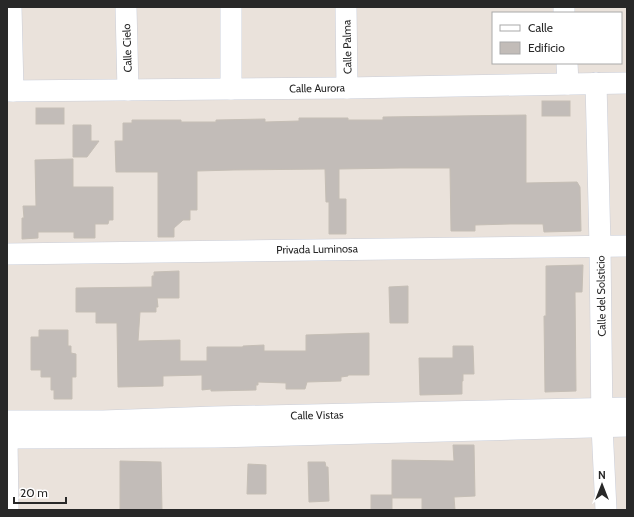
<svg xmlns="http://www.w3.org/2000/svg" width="634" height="517" viewBox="0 0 634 517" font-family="Cabin,sans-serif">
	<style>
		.building { fill: #c2bcb8; stroke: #c5beb5 }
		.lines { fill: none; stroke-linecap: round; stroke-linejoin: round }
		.minor-casing { stroke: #caced9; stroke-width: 22 }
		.minor { stroke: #fff; stroke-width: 21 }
		.labels { text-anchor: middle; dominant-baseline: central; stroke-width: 4; stroke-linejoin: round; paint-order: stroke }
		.street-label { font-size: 11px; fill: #282828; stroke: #fff }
	</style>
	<rect width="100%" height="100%" fill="#eae2db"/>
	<!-- building -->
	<g class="building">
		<rect x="542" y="101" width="28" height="15"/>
		<rect x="36" y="108" width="28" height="16"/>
		<path d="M526 115V183L577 182 580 187 581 231 544 232 543 224H510L475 225V231H451L450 168H400L339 169V199H346V234H329V202H326L325 169 233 170 197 171V210H190V220H183L174 228V237H158V172H116L115 141H123V123H132V120H181V122H216V120L265 119V122L299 121V118H348V120H383V117Z"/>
		<path d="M73 125H91V141H99L87 157H73Z"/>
		<path d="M73 159V187H113V220H109L108 224H95V238H74V232H38V238L22 239V218H24L23 206H36L35 160Z"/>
		<path d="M583 265 582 292H575L576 391 545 392 544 316H546V266Z"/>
		<path d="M179 271V298H157L158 307H156V312H140L138 341 180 340V361H207V347H243V346L264 345V351H306V335L369 333V375H348V376L341 377V381L307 382 305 389H286V383L258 382V385H256V390L211 391V389L202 390V375L163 376V386L118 387 117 323H96V312H76V288L152 287V276H154V272Z"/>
		<path d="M408 286V323H390L389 287Z"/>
		<path d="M39 330H68V346H71V353L76 354V377H72V399H54V390H51V377H41V370H31V337H39Z"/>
		<path d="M453 346H473L474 374H463V381H462V394L420 395 419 358H453Z"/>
		<path d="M453 445H474L475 496 454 497 455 510H422V498H392V460L454 461Z"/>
		<path d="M120 461 161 462 162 510H120Z"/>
		<path d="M308 462H325L326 467H328L329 501 309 502Z"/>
		<path d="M248 464 266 465V494H247Z"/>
		<rect x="371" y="495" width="21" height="15"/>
	</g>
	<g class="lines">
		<defs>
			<g id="minor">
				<path d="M11 7 13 91"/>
				<path d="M126 7 128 90"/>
				<path d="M231 7V89"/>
				<path d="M346 7 347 88"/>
				<path d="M564 7V13"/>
				<path d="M567 63 568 84"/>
				<path d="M596 83 600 246 602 426 606 510"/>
				<path d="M7 91 347 88 627 83"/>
				<path d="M7 254 627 246"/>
				<path d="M7 421H103L214 417 627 408"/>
				<path d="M7 438 215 437 627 426"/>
				<path d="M7 440 8 510"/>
			</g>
		</defs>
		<!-- minor casing -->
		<use href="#minor" class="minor-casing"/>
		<!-- minor -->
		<use href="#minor" class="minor"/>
	</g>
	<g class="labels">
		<!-- street labels -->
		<g class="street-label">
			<text transform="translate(347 47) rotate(-91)">Calle Palma</text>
			<text transform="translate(127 48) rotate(-92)">Calle Cielo</text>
			<text transform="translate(317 88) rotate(-1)">Calle Aurora</text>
			<text transform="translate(317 249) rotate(-1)">Privada Luminosa</text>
			<text transform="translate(601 296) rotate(-91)">Calle del Solsticio</text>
			<text transform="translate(317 415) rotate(-1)">Calle Vistas</text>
		</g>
	</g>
	<!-- border -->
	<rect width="634" height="517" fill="none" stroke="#282828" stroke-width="16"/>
	<!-- legend -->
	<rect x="492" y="12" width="130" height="52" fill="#ffffff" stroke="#a9a9a9"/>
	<rect x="500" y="25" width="20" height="6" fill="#ffffff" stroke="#a9a9a9"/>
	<text x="528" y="32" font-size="12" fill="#282828">Calle</text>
	<rect x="500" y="42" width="20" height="12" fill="#c2bcb8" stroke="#a9a9a9"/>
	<text x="528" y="52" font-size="12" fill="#282828">Edificio</text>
	<!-- north arrow -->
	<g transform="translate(602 485)" stroke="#ffffff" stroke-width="3" paint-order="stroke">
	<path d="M0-3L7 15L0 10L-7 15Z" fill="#282828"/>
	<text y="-6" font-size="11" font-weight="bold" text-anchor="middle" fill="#282828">N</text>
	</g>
	<!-- scale -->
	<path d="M14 497v6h52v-6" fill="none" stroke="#282828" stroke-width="2"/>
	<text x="20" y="497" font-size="12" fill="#282828" stroke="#ffffff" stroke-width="3" paint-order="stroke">20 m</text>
</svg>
